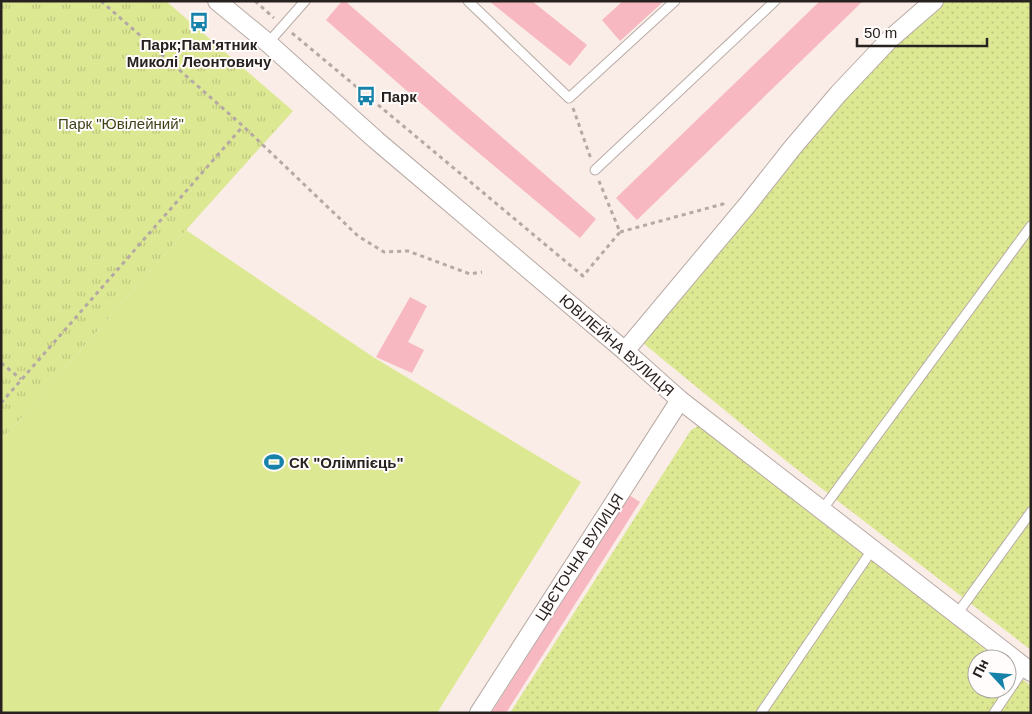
<svg xmlns="http://www.w3.org/2000/svg" width="1032" height="714" viewBox="0 0 1032 714" font-family="Arial,sans-serif">
	<style>
		.grass { fill: url(#grass-tufts) }
		.garden { fill: url(#garden-dots) }
		.pitch { fill: #dde893 }
		.building { fill: #f7b8c1 }
		.lines { fill: none; stroke-linecap: round; stroke-linejoin: round }
		.service-casing { stroke: #b8aba6; stroke-width: 11 }
		.minor-casing { stroke: #b8aba6; stroke-width: 20 }
		.path { stroke: #b4a9a4; stroke-width: 3; stroke-dasharray: 4 4; stroke-linecap: butt }
		.service { stroke: #fff; stroke-width: 9 }
		.minor { stroke: #fff; stroke-width: 18 }
		.labels { text-anchor: middle; dominant-baseline: central; stroke-width: 4; stroke-linejoin: round; paint-order: stroke }
		.poi-label { font-size: 15px; font-weight: bold; fill: #272220; stroke: #fffcfb; text-anchor: start }
		.park-label { font-size: 15px; fill: #3e431a; stroke: #fffcfb }
		.street-label { font-size: 15px; fill: #272220; stroke: #fffcfb }
	</style>
	<defs>
		<pattern id="grass-tufts" width="24" height="20" patternUnits="userSpaceOnUse" patternTransform="scale(1.25)"><rect width="24" height="20" fill="#dde893"/><path d="M3 7l-1-3M5 7V3M7 7l1-3M15 17l-1-3M17 17v-4M19 17l1-3" fill="none" stroke="#bec77e"/></pattern>
		<pattern id="garden-dots" width="8" height="8" patternUnits="userSpaceOnUse" patternTransform="scale(1.25)"><rect width="8" height="8" fill="#dde893"/><path d="M2 2h.1M6 6h.1" fill="none" stroke="#bec77e" stroke-width="1.8" stroke-linecap="round"/></pattern>
	</defs>
	<rect width="100%" height="100%" fill="#faece6"/>
	<!-- grass -->
	<path class="grass" d="M1 1H166L293 111 194 221 1 441Z"/>
	<!-- garden -->
	<g class="garden">
		<path d="M934 1H1031V650L790 464 637 338 748 204Z"/>
		<path d="M700 425 867 553 997 659H977V689H1007V667L1031 686V713H510L691 430Z"/>
	</g>
	<!-- pitch -->
	<path class="pitch" d="M186 230 373 357 581 482 437 713H1V441Z"/>
	<!-- building -->
	<g class="building">
		<path d="M342 1H345L596 219 580 238 455 133 326 20Z"/>
		<path d="M489 1H532L587 45 570 66Z"/>
		<path d="M623 1H664L620 41 602 20Z"/>
		<path d="M820 1H863L637 220 616 198Z"/>
		<path d="M410 297 427 306 408 342 424 350 412 373 376 357Z"/>
		<path d="M629 495 640 502 506 713H491Z"/>
	</g>
	<g class="lines">
		<defs>
			<g id="service">
				<path d="M468 1 569 98 675 1"/>
				<path d="M268 43 305 1"/>
				<path d="M595 170 775 1"/>
				<path d="M822 510 1031 226"/>
				<path d="M957 614 1031 512"/>
				<path d="M761 713 872 550"/>
				<path d="M994 713 1025 667"/>
			</g>
			<g id="minor">
				<path d="M217 1 268 43 376 140 625 351 680 400 1031 672"/>
				<path d="M625 351 748 204 793 147 839 93 890 39 934 1"/>
				<path d="M479 713 680 400"/>
			</g>
		</defs>
		<!-- service casing -->
		<use href="#service" class="service-casing"/>
		<!-- minor casing -->
		<use href="#minor" class="minor-casing"/>
		<!-- path -->
		<g class="path">
			<path d="M101 1 243 126 358 236 384 252 408 251 470 274 482 272"/>
			<path d="M255 1 274 18"/>
			<path d="M292 33 583 276 620 232 599 181"/>
			<path d="M573 108 591 159"/>
			<path d="M620 232 723 204 725 202"/>
			<path d="M1 363 21 379"/>
			<path d="M1 403 243 126"/>
		</g>
		<!-- service -->
		<use href="#service" class="service"/>
		<!-- minor -->
		<use href="#minor" class="minor"/>
	</g>
	<!-- icons -->
	<defs>
		<symbol id="bus-bare" viewBox="-9 -9 18 18"><path d="M-5-6H5V4H4V6H2V4H-2V6H-4V4H-5ZM-3.5-4V0h7V-4ZM-3.5 1.2v1.5H-2V1.2ZM2 1.2v1.5H3.5V1.2Z" fill="#1682aa" stroke="#fffcfb" stroke-width="2.5" paint-order="stroke"/></symbol>
		<symbol id="stadium-bare" viewBox="-9 -9 18 18"><path d="M0-5a6.5 5 0 1 0 0 10a6.5 5 0 1 0 0-10ZM-3.5-1.8h7v3.6h-7Z" fill="#1682aa" stroke="#fffcfb" stroke-width="2.5" paint-order="stroke"/></symbol>
	</defs>
	<g fill-rule="evenodd">
		<use href="#bus-bare" x="185" y="8" width="28" height="28"/>
		<use href="#bus-bare" x="352" y="82" width="28" height="28"/>
		<use href="#stadium-bare" x="260" y="448" width="28" height="28"/>
	</g>
	<g class="labels">
		<!-- poi labels -->
		<g class="poi-label">
			<text x="199" y="44" text-anchor="middle">Парк;Пам'ятник<tspan x="199" dy="17">Миколі Леонтовичу</tspan></text>
			<text x="381" y="96">Парк</text>
			<text x="289" y="462">СК "Олімпієць"</text>
		</g>
		<!-- park labels -->
		<g class="park-label">
			<text x="121" y="123">Парк "Ювілейний"</text>
		</g>
		<!-- street labels -->
		<g class="street-label">
			<text transform="translate(617 345) rotate(41)">ЮВІЛЕЙНА ВУЛИЦЯ</text>
			<text transform="translate(579 557) rotate(-57)">ЦВЄТОЧНА ВУЛИЦЯ</text>
		</g>
	</g>
	<!-- border -->
	<rect width="1032" height="714" fill="none" stroke="#272220" stroke-width="5"/>
	<!-- north arrow -->
	<g transform="translate(992 674) rotate(296)"><circle r="24" fill="#fffcfb" stroke="#a9a5a3"/>
	<path d="M0-4L9 19L0 12L-9 19Z" fill="#1682aa"/>
	<text y="-8" font-size="14" font-weight="bold" text-anchor="middle" fill="#272220">Пн</text>
	</g>
	<!-- scale -->
	<path d="M857 38v8h130v-8" fill="none" stroke="#272220" stroke-width="2.5"/>
	<text x="864" y="38" font-size="15" fill="#272220" stroke="#fffcfb" stroke-width="4" paint-order="stroke">50 m</text>
</svg>
